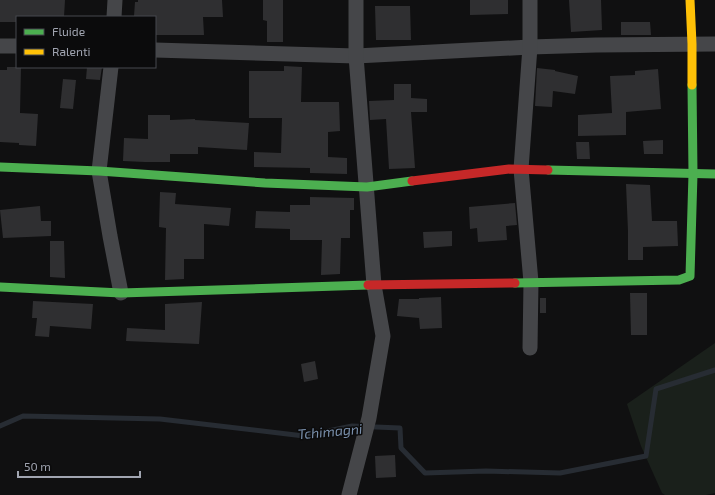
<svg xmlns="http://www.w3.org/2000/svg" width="715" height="495" viewBox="0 0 715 495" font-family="'Exo 2',sans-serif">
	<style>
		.green { fill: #1a201b }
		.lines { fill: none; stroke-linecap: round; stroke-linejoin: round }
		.stream { stroke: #272c33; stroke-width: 5 }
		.building { fill: #2f2f31 }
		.street { stroke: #454649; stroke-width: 15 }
		.fast { stroke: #4caf50; stroke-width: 9 }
		.slow { stroke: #ffc107; stroke-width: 9 }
		.jam { stroke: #c62828; stroke-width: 9 }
		.labels { text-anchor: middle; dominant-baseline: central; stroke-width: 3; stroke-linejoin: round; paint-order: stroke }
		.water-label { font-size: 14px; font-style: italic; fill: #798fab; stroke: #0b0b0c }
	</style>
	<rect width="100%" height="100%" fill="#101011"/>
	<!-- green -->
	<path class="green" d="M715 343V493L706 495H665L662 493 641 446 627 404Z"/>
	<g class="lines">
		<!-- stream -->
		<path class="stream" d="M0 426 23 416 160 419 304 436 352 426 400 428 401 448 425 473 486 471 560 473 646 456 656 389 715 370"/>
	</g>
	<!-- building -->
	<g class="building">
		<path d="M0 0H65L64 17H17V22H0Z"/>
		<path d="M138 0H222L223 17H203L204 35H155V17L134 16 135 2H138Z"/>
		<path d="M263 0H283V42H267V21L263 20Z"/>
		<path d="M470 0H508V14L470 15Z"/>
		<path d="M569 0H601L602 30 571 32Z"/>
		<path d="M375 6H410L411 40H376Z"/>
		<path d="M621 22H650L651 35H621Z"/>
		<path d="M284 66 302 67 301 102H339L340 131 328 132V157L347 158V174L310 173V168L254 167V152L281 153 282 118H249V71H284Z"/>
		<path d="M7 67H21L20 113 38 114 36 146 19 145V143L0 142V70H7Z"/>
		<path d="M87 67H102L100 80 86 79Z"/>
		<path d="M537 68 555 70V71L578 76 575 94 553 91 552 107 535 106Z"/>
		<path d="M658 69 661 109 626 112V135L578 136V115L612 113 610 76 635 75V71Z"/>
		<path d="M63 79 76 80 73 109 60 108Z"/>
		<path d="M394 84H411V98L427 99V112H411L415 168 389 169 386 119 370 120 369 101 394 100Z"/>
		<path d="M148 115H170V120L195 119V120L249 123 247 150 198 147V154H170V162H145L123 161 124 138 148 139Z"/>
		<path d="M663 140V154H644L643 141Z"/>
		<path d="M576 142H589L590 159H577Z"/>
		<path d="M626 184 650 185 652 221H677L678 246 643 247V260H628V231Z"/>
		<path d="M160 192 176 193 175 204 231 208 229 226 204 224V259H184V279L165 280 166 228 159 227Z"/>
		<path d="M310 197 354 198V210H350V238H341L340 274 321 275 322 240H290V229L255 228 256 211 290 212V205H310Z"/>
		<path d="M515 203 517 225 506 226 507 240 478 242 477 228 470 229 469 207Z"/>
		<path d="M40 206 41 221H51V236L3 238 0 210Z"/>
		<path d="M452 231V246L424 248 423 232Z"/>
		<path d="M50 241H64L65 278 50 277Z"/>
		<path d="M630 293H647V335H631Z"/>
		<path d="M441 297 442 328 420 329 419 318 397 316 399 299H419V298Z"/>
		<rect x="540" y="298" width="6" height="15"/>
		<path d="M33 301 93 304 91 329 50 326 49 337 35 336 37 318H32Z"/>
		<path d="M202 302 199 344 126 341 127 328 165 330V304Z"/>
		<path d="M315 361 318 379 304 382 301 364Z"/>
		<path d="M395 455 396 477 376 478 375 456Z"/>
	</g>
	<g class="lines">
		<!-- street -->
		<g class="street">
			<path d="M114 17 115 0"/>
			<path d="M0 46H17"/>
			<path d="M155 50 356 56 530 47 596 45 715 44"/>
			<path d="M111 67 99 171 110 236 121 293"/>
			<path d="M530 348 531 282 521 169 530 47V0"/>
			<path d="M349 495 369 418 383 336 374 285 356 56V0"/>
		</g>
		<!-- fast -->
		<g class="fast">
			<path d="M0 167 99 171 265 183 367 187 412 181"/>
			<path d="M548 170 715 174"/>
			<path d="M515 283 679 280 690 276 693 174 692 85"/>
			<path d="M0 287 121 293 368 285"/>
		</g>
		<!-- slow -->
		<path class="slow" d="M690 0 692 44V85"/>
		<!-- jam -->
		<g class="jam">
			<path d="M412 181 509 169 548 170"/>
			<path d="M368 285 515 283"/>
		</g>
	</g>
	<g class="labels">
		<!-- water labels -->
		<g class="water-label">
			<text transform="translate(330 431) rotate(-5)">Tchimagni</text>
		</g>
	</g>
	<!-- legend -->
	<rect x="16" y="16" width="140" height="52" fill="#0b0b0c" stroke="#47494e"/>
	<rect x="24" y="29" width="20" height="6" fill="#4caf50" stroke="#47494e"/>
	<text x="52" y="36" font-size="12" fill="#a1a5b1">Fluide</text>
	<rect x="24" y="49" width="20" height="6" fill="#ffc107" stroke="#47494e"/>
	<text x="52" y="56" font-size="12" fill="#a1a5b1">Ralenti</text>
	<!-- scale -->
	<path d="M18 471v6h122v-6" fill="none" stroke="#a1a5b1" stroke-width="2"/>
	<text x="24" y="471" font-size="12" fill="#a1a5b1" stroke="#0b0b0c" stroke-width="3" paint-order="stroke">50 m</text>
</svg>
